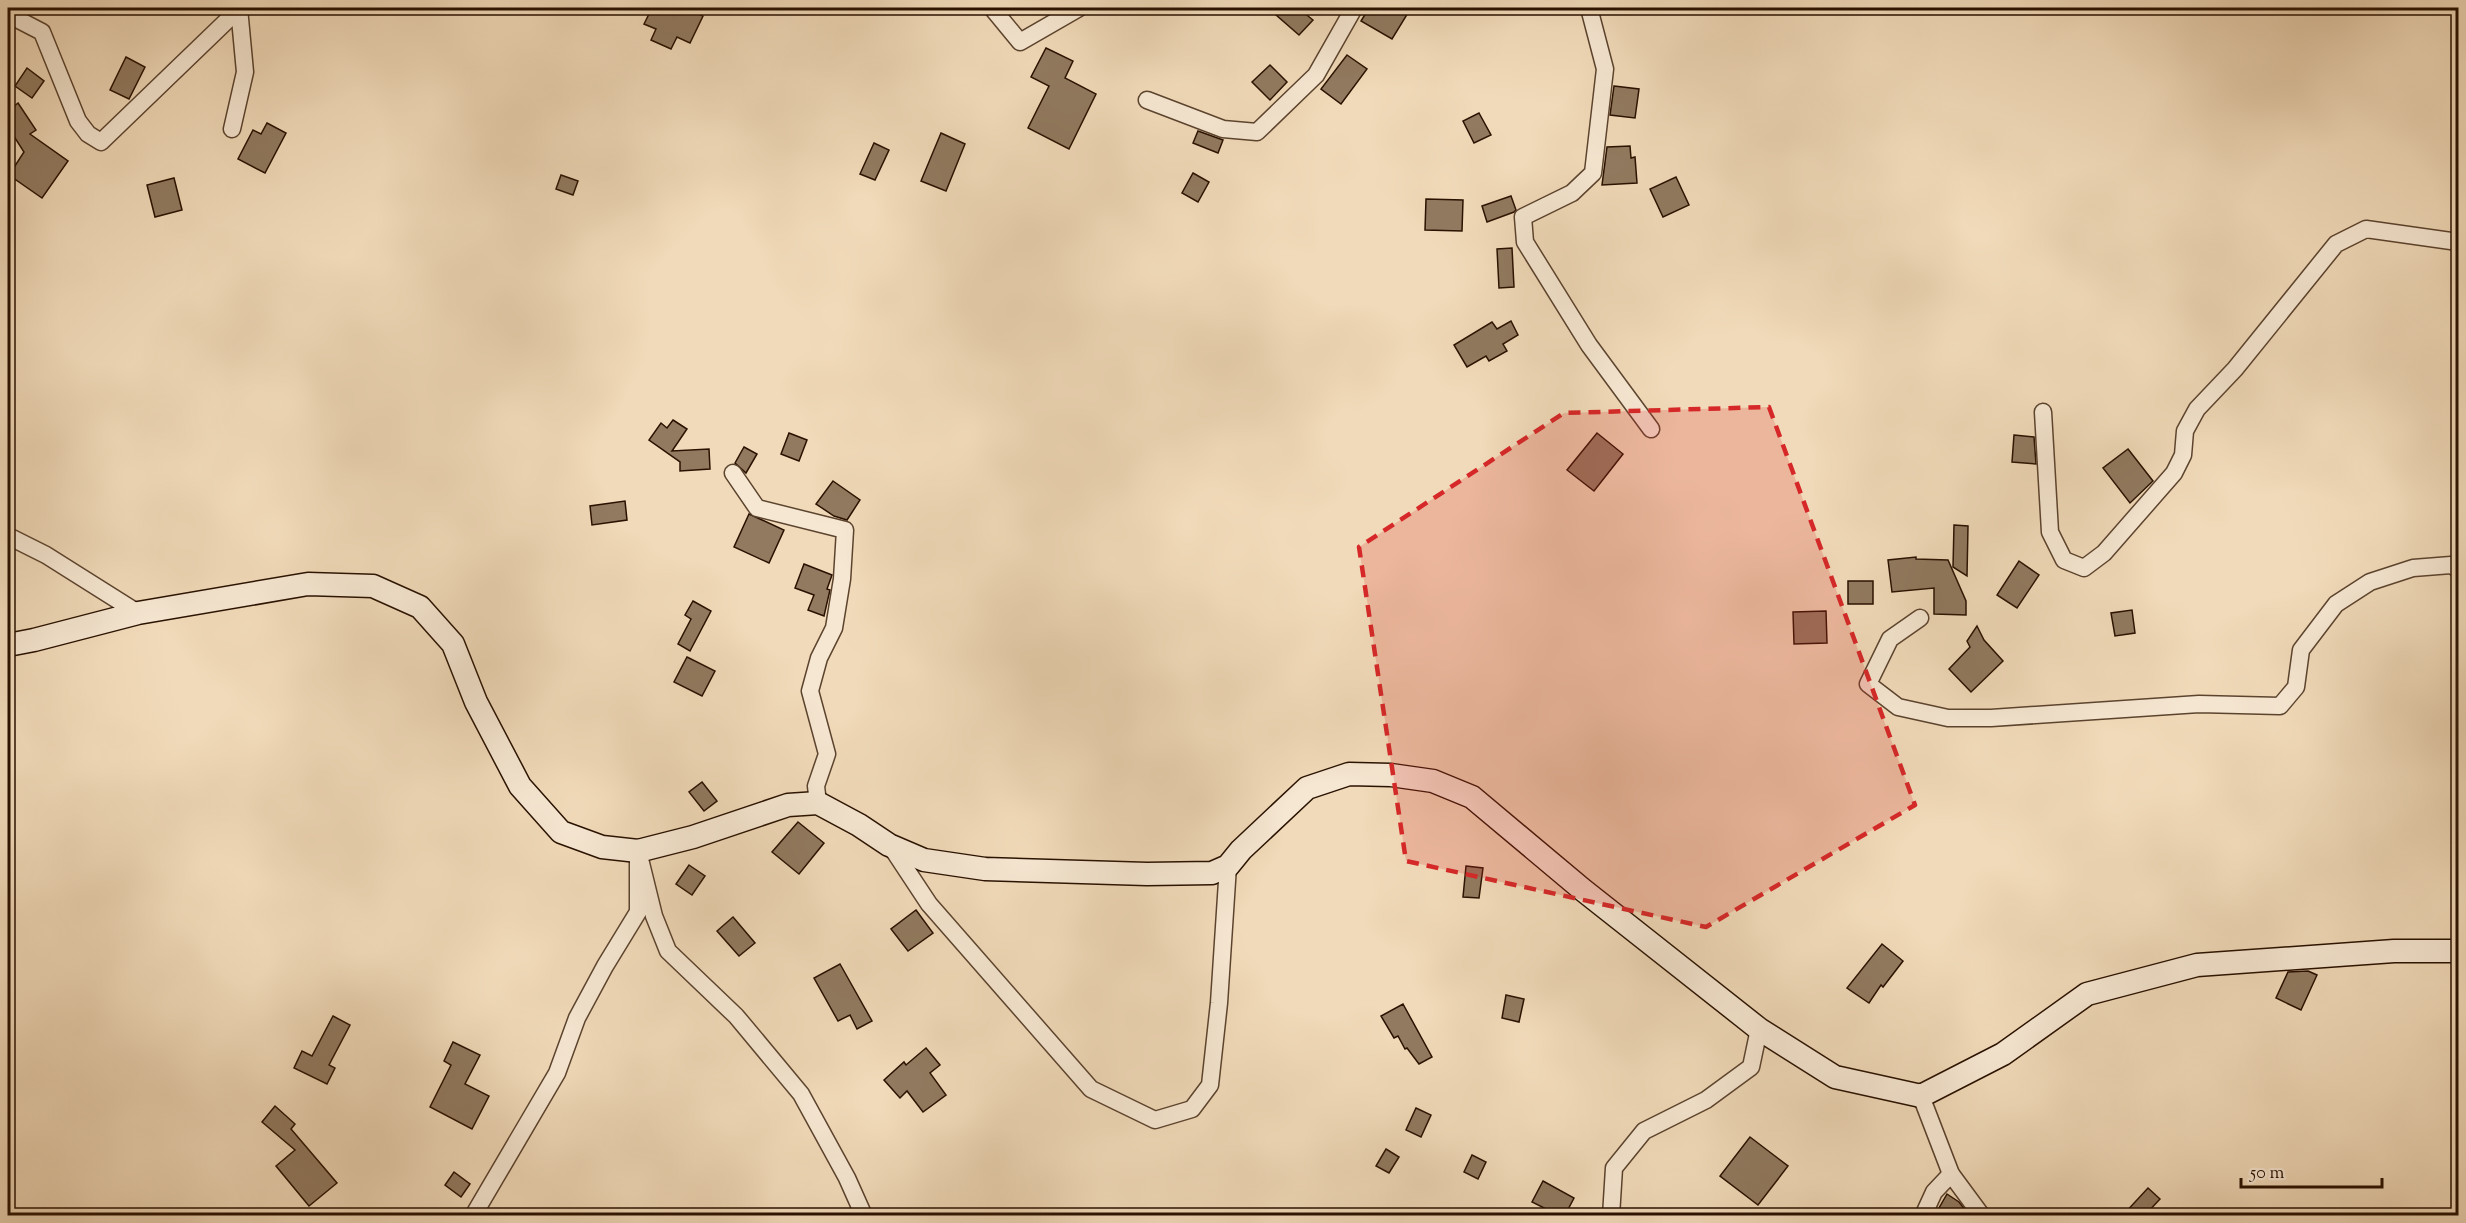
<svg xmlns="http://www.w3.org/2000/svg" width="2466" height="1223" viewBox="0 0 2466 1223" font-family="'Sorts Mill Goudy',serif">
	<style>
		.building { fill: #917a60; stroke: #291100; stroke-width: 1.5 }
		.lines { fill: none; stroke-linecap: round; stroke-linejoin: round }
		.street-casing { stroke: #5b432e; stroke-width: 19 }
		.secondary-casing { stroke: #291100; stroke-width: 25 }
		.street { stroke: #f6e7d2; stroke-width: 16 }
		.secondary { stroke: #f6e7d2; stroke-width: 22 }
		.marked { fill: #d62828; fill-opacity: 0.2; stroke: #d62828; stroke-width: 4.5; stroke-dasharray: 12 8; stroke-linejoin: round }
	</style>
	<rect width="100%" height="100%" fill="#f1dab9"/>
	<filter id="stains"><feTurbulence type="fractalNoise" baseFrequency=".00333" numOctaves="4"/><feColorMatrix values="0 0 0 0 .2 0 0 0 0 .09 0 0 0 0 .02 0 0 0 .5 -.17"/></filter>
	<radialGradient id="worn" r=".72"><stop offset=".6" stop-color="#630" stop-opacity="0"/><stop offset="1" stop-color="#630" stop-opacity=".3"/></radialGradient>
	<!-- building -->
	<g class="building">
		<path d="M652 8H685L703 16 690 43 677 37 671 49 651 40 656 29 644 24Z"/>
		<path d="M1268 8H1298L1313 20 1299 35Z"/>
		<path d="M1369 8H1411L1392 39 1361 21Z"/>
		<path d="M1046 48 1073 61 1065 78 1096 94 1069 149 1028 128 1049 86 1031 77Z"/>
		<path d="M1347 55 1367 69 1341 104 1321 89Z"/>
		<path d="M126 57 145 67 129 99 110 90Z"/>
		<path d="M1270 65 1287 82 1270 100 1252 82Z"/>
		<path d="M27 68 44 81 32 98 15 86Z"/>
		<path d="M1614 86 1639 89 1635 118 1610 115Z"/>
		<path d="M18 103 36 130 30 134 68 161 42 198 9 175 24 152 8 127V111Z"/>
		<path d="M1479 113 1491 135 1474 143 1463 121Z"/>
		<path d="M267 123 286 133 265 173 238 159 253 130 261 134Z"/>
		<path d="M1198 131 1223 140 1218 153 1193 143Z"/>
		<path d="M941 133 965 144 946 191 921 181Z"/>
		<path d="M874 143 889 150 875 180 860 174Z"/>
		<path d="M1630 146 1631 158 1635 157 1637 183 1602 185 1607 147Z"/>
		<path d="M1193 173 1209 182 1198 202 1182 193Z"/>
		<path d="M561 175 578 181 573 195 556 189Z"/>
		<path d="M1676 177 1689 205 1663 217 1650 189Z"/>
		<path d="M174 178 182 210 155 217 147 185Z"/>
		<path d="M1511 196 1516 210 1514 212 1487 222 1482 206Z"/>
		<path d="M1426 199 1463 200 1462 231 1425 230Z"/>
		<path d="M1512 248 1514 287 1499 288 1497 249Z"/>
		<path d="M1511 321 1518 335 1503 344 1507 351 1489 361 1486 356 1467 367 1454 345 1492 322 1497 329Z"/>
		<path d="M673 420 687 429 672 451 709 449 710 469 680 471V462L649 440 661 423 667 428Z"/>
		<path d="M789 433 807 440 799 461 781 454Z"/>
		<path d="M1597 433 1623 454 1594 491 1567 470Z"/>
		<path d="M2014 435 2034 437 2036 464 2012 462Z"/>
		<path d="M744 447 757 454 746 473 735 463Z"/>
		<path d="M2128 449 2153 481 2130 503 2103 468Z"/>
		<path d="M833 481 860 500 847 520 834 516 816 504Z"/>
		<path d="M625 501 627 520 592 525 590 506Z"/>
		<path d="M749 514 784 530 769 563 734 547Z"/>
		<path d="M1954 525 1968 526 1967 576 1953 567Z"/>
		<path d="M1916 557V559L1948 560 1966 601V615L1934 614V588L1892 592 1888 560Z"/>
		<path d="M2019 561 2039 575 2017 608 1997 595Z"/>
		<path d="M804 564 832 575 827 589 830 590 824 616 808 610 814 595 795 588Z"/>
		<rect x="1848" y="581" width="25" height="23"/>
		<path d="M693 601 711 611 690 651 678 644 691 619 685 615Z"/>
		<path d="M2132 610 2135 633 2115 636 2111 613Z"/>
		<path d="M1826 611 1827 643 1794 644 1793 612Z"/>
		<path d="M1977 626 1984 640 2003 661 1971 692 1949 669 1970 647 1967 641Z"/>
		<path d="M687 657 715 671 702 696 674 682Z"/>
		<path d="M702 782 717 801 704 811 689 792Z"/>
		<path d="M798 822 824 843 799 874 772 852Z"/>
		<path d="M689 865 705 876 692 895 676 884Z"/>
		<path d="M1466 866 1483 868 1479 898 1463 897Z"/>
		<path d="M916 910 933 933 908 951 891 929Z"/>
		<path d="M733 917 755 943 739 956 717 931Z"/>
		<path d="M1882 944 1903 961 1883 987 1881 985 1869 1003 1847 988Z"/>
		<path d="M840 964 872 1021 857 1029 850 1015 838 1021 814 978Z"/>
		<path d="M2308 971 2317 975 2301 1010 2276 998 2288 972Z"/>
		<path d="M1506 995 1524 999 1519 1022 1502 1018Z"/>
		<path d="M1403 1004 1432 1057 1419 1064 1407 1048 1405 1049 1398 1036 1394 1038 1381 1016Z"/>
		<path d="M333 1016 350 1025 329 1065 335 1068 327 1084 294 1068 302 1051 312 1056Z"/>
		<path d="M453 1042 480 1055 465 1084 489 1096 472 1129 430 1107 451 1065 444 1061Z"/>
		<path d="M926 1048 940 1065 930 1073 946 1095 923 1112 907 1091 900 1098 884 1080 904 1062 906 1065Z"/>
		<path d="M275 1106 295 1124 291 1129 337 1183 309 1206 276 1166 295 1150 262 1122Z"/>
		<path d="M1416 1108 1431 1115 1421 1137 1406 1130Z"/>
		<path d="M1750 1137 1788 1166 1758 1205 1720 1176Z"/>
		<path d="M1386 1149 1399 1157 1389 1173 1376 1166Z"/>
		<path d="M1472 1155 1486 1162 1478 1179 1464 1172Z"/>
		<path d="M454 1172 470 1184 461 1197 445 1185Z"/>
		<path d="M1543 1181 1574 1198 1565 1215H1558L1532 1202Z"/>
		<path d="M2148 1188 2160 1199 2145 1215H2123Z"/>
		<path d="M1947 1194 1959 1202 1969 1215H1935Z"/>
	</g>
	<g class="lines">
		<defs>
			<g id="street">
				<path d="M992 8 1020 42 1079 8"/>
				<path d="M1589 8 1605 69 1593 173 1572 193 1523 217 1525 242 1589 345 1651 429"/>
				<path d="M8 18 13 17 42 32 78 121 88 134 101 142 239 9"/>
				<path d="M1147 100 1223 129 1257 132 1316 75 1354 8"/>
				<path d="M232 129 245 72 239 8"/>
				<path d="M2043 412 2050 532 2064 560 2084 568 2104 553 2174 473 2183 455 2185 431 2197 409 2235 369 2336 244 2366 229 2458 242"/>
				<path d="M733 473 757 508 845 530 842 579 834 628 819 658 810 691 827 754 816 786 818 803"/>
				<path d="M8 536 46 555 138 613"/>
				<path d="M1920 618 1890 639 1868 684 1898 707 1948 718H1991L2199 704 2280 706 2296 687 2301 650 2336 604 2370 582 2413 568 2451 565 2458 569"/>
				<path d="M890 845 929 904 1091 1089 1155 1120 1192 1109 1210 1085 1219 1003 1228 866"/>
				<path d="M1921 1096 1951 1174 1982 1216"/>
				<path d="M473 1216 557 1073 577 1018 605 966 638 912V851L654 916 668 951 736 1016 801 1094 847 1178 864 1216"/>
				<path d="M1611 1216 1614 1168 1644 1131 1706 1100 1751 1067 1759 1029"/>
				<path d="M1923 1216 1934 1192 1951 1174"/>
			</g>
			<path id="secondary" d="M8 645 34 640 138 613 308 584 373 586 420 607 453 644 476 702 520 786 561 832 602 847 638 851 693 837 788 805 818 803 859 825 889 845 924 860 985 869 1147 874 1212 873 1228 866 1241 850 1307 788 1349 774 1391 775 1433 781 1472 797 1583 890 1759 1029 1835 1077 1921 1096 2003 1054 2087 994 2197 965 2394 951H2458"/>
		</defs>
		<!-- street casing -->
		<use href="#street" class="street-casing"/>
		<!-- secondary casing -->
		<use href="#secondary" class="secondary-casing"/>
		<!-- street -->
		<use href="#street" class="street"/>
		<!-- secondary -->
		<use href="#secondary" class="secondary"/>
	</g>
	<!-- marked area -->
	<path class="marked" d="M1769 407 1915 805 1706 927 1406 861 1359 547 1564 413Z"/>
	<!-- margin -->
	<rect width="2466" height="1223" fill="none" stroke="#f1dab9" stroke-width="30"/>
	<rect x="9" y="9" width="2448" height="1205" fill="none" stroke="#291100" stroke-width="3"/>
	<rect x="15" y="15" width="2436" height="1193" fill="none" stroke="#291100" stroke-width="1.5"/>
	<!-- scale -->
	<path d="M2241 1178v9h141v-9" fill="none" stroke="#291100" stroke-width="3"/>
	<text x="2250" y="1178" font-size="18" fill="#291100" stroke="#f6e7d2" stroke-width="4.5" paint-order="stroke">50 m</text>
	<rect width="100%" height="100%" filter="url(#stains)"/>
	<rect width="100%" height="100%" fill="url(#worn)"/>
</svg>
